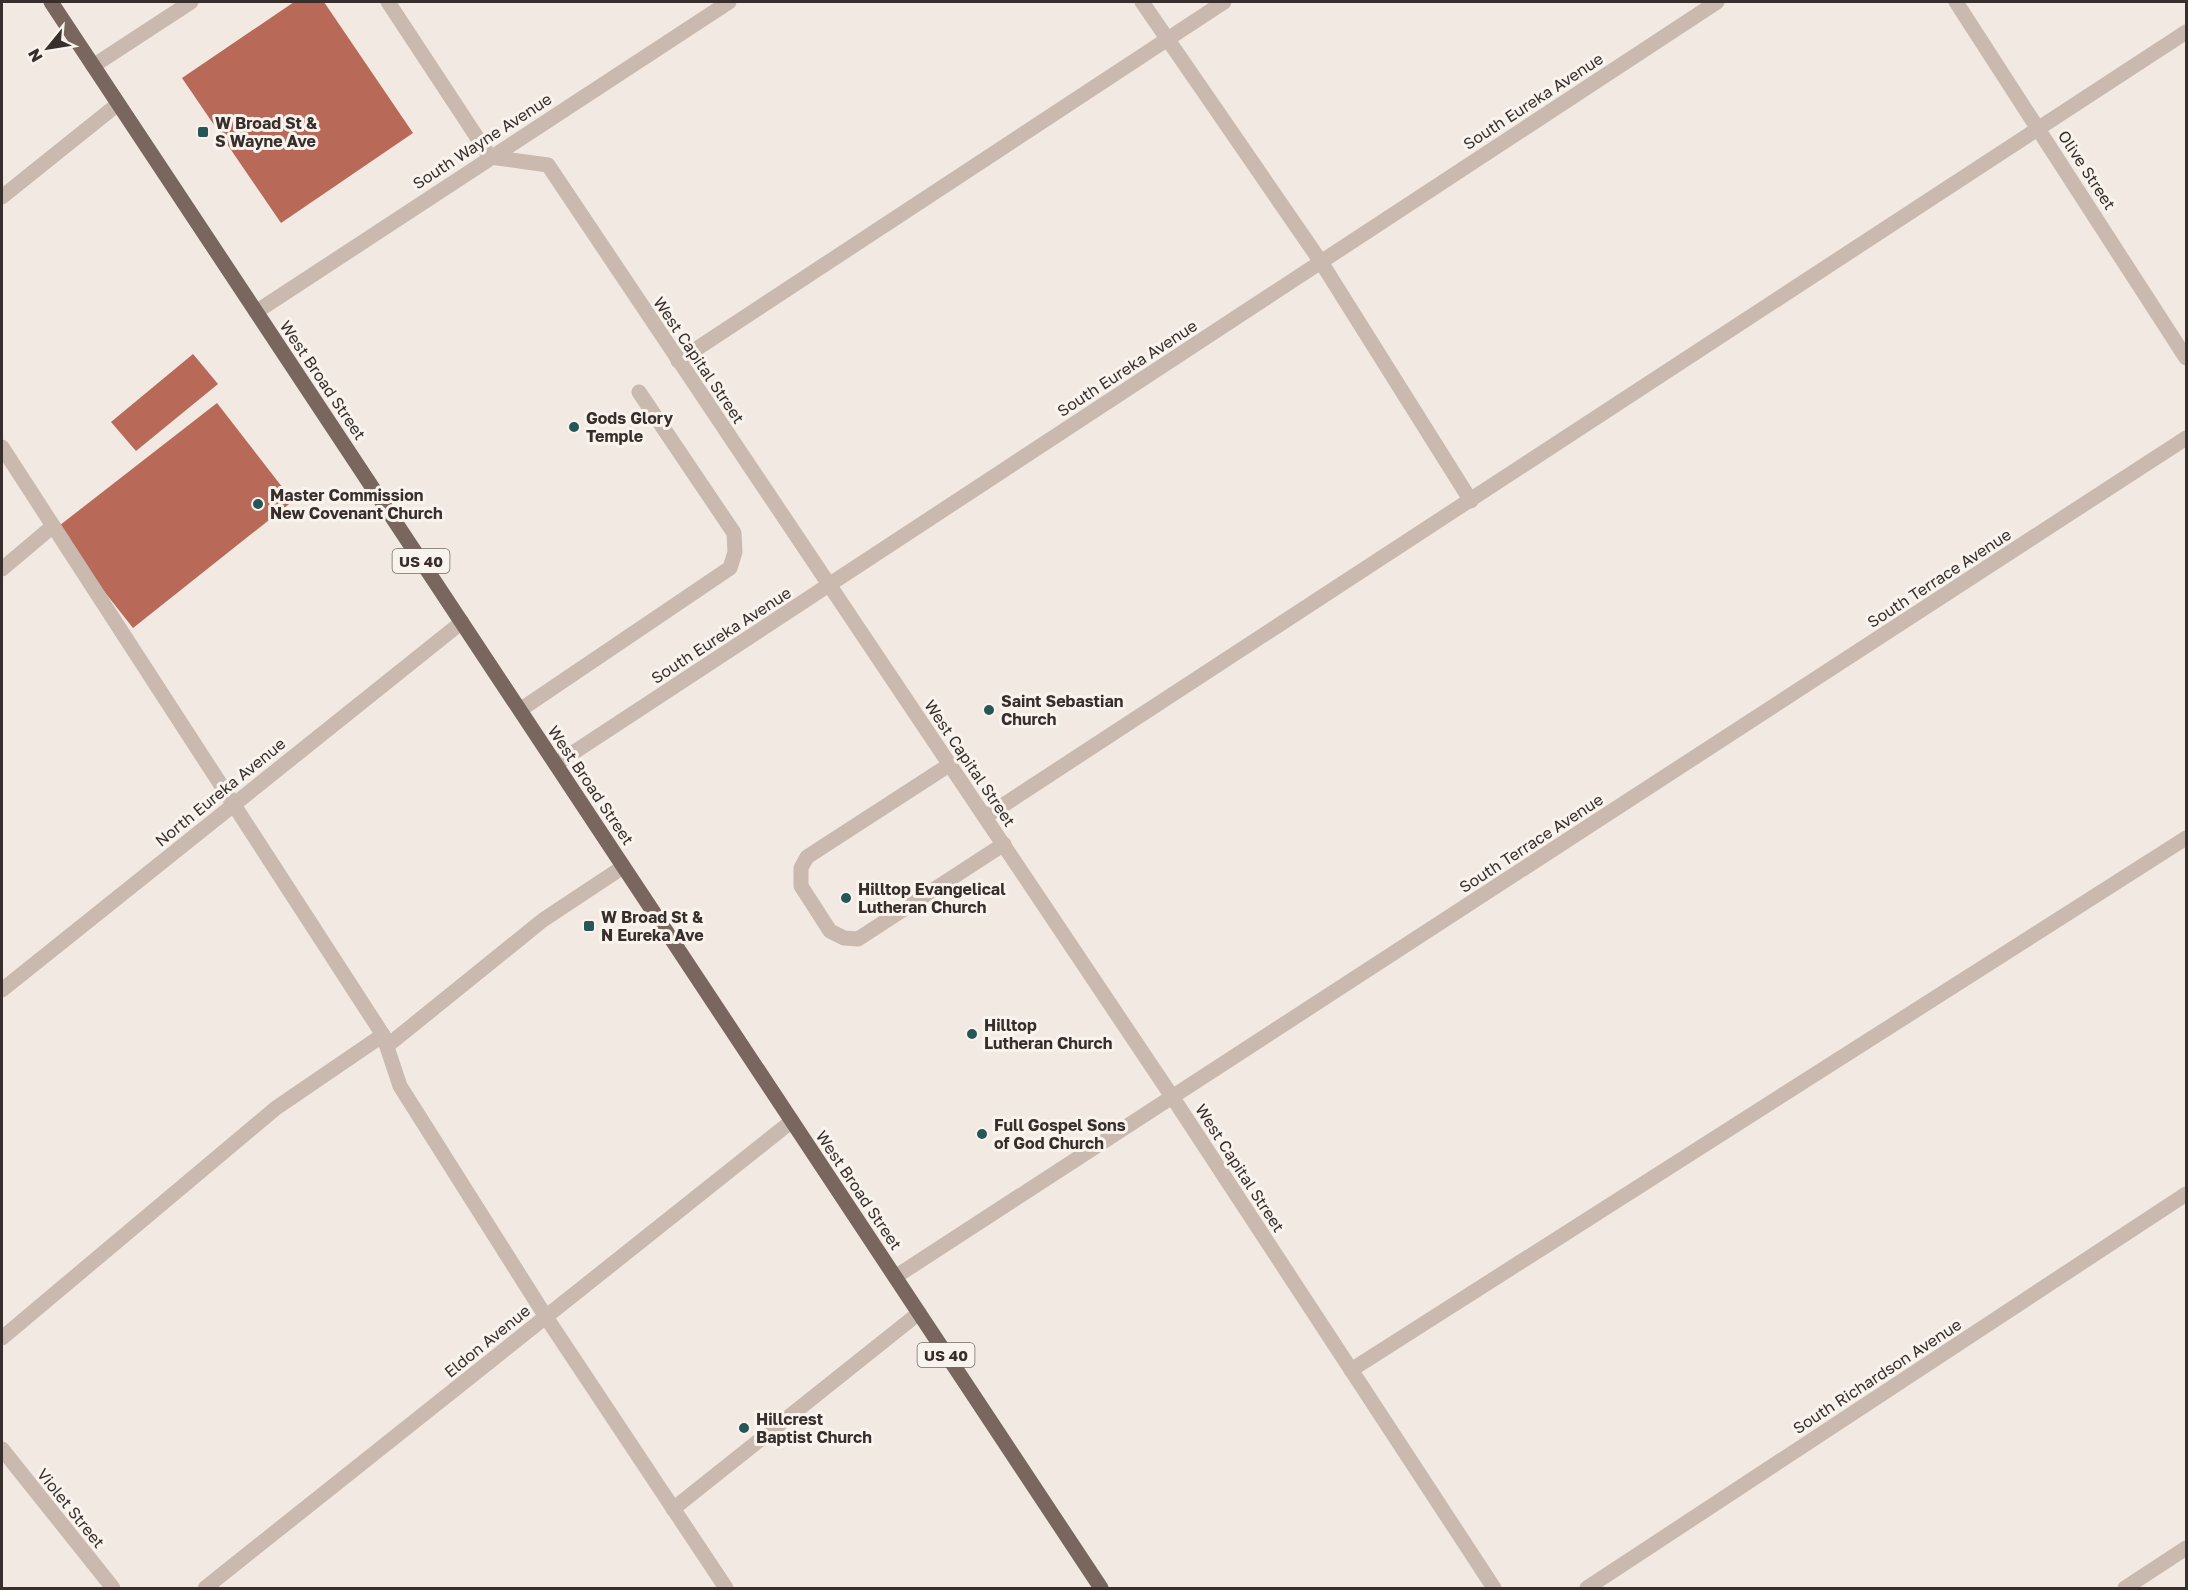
<svg xmlns="http://www.w3.org/2000/svg" width="2188" height="1590" viewBox="0 0 2188 1590" font-family="'Golos Text',sans-serif">
	<style>
		.building { fill: #b96958 }
		.lines { fill: none; stroke-linecap: round; stroke-linejoin: round }
		.service { stroke: #c9b9af; stroke-width: 15 }
		.minor { stroke: #c9b9af; stroke-width: 15 }
		.primary { stroke: #78665f; stroke-width: 15 }
		.poi-dot { fill: #265656; stroke: #f9f3ee; stroke-width: 2 }
		.labels { text-anchor: middle; dominant-baseline: central; stroke-width: 6; stroke-linejoin: round; paint-order: stroke }
		.shield { fill: #f9f3ee; stroke: #726a66; stroke-width: 1.5 }
		.shield-label { font-size: 15px; font-weight: bold; fill: #382f2c }
		.street-label { font-size: 16px; fill: #382f2c; stroke: #f9f3ee }
		.poi-label { font-size: 16px; font-weight: bold; fill: #382f2c; stroke: #f9f3ee; text-anchor: start }
	</style>
	<rect width="100%" height="100%" fill="#f1e9e2"/>
	<!-- building -->
	<g class="building">
		<path d="M294 2H324L413 133 281 223 182 78Z"/>
		<path d="M193 354 218 384 136 451 111 422Z"/>
		<path d="M217 403 293 501 133 628 55 529Z"/>
	</g>
	<g class="lines">
		<!-- service -->
		<g class="service">
			<path d="M388 2 490 157 548 165 1173 1098 1494 1588"/>
			<path d="M1142 2 1321 262 1471 501"/>
			<path d="M93 66 191 2"/>
			<path d="M678 361 1224 2"/>
			<path d="M2 447 383 1035 400 1086 546 1317 726 1588"/>
			<path d="M2 569 53 526"/>
			<path d="M520 710 730 568 735 552 734 533 639 392"/>
			<path d="M949 765 807 857 801 868V886L830 931 844 938 858 939 1004 844"/>
			<path d="M985 817 2186 32"/>
			<path d="M387 1046 543 920 623 867"/>
			<path d="M2 1338 276 1108 383 1035"/>
			<path d="M1351 1370 2186 838"/>
			<path d="M673 1509 919 1313"/>
			<path d="M2125 1588 2186 1548"/>
		</g>
		<!-- minor -->
		<g class="minor">
			<path d="M1956 2 2186 358"/>
			<path d="M2 197 118 104"/>
			<path d="M256 312 729 2"/>
			<path d="M556 764 1717 2"/>
			<path d="M2 990 462 622"/>
			<path d="M895 1277 2186 438"/>
			<path d="M2 1449 113 1588"/>
			<path d="M205 1588 792 1121"/>
			<path d="M1587 1588 2186 1194"/>
		</g>
		<!-- primary -->
		<path class="primary" d="M51 2 1101 1588"/>
	</g>
	<!-- markers -->
	<g class="poi-dot">
		<rect x="197" y="126" width="12" height="12" rx="3"/>
		<circle cx="574" cy="427" r="6"/>
		<circle cx="258" cy="504" r="6"/>
		<circle cx="989" cy="710" r="6"/>
		<circle cx="846" cy="898" r="6"/>
		<rect x="583" y="920" width="12" height="12" rx="3"/>
		<circle cx="972" cy="1034" r="6"/>
		<circle cx="982" cy="1134" r="6"/>
		<circle cx="744" cy="1428" r="6"/>
	</g>
	<g class="labels">
		<!-- shield labels -->
		<g class="shield">
			<rect x="392.5" y="549" width="57" height="24" rx="4.5"/>
			<rect x="917.5" y="1343" width="57" height="24" rx="4.5"/>
		</g>
		<g class="shield-label">
			<text x="421" y="561">US 40</text>
			<text x="946" y="1355">US 40</text>
		</g>
		<!-- street labels -->
		<g class="street-label">
			<text transform="translate(1533 101) rotate(-33)">South Eureka Avenue</text>
			<text transform="translate(482 141) rotate(-33)">South Wayne Avenue</text>
			<text transform="translate(2087 170) rotate(57)">Olive Street</text>
			<text transform="translate(699 360) rotate(56)">West Capital Street</text>
			<text transform="translate(1127 368) rotate(-33)">South Eureka Avenue</text>
			<text transform="translate(323 380) rotate(56)">West Broad Street</text>
			<text transform="translate(1939 578) rotate(-33)">South Terrace Avenue</text>
			<text transform="translate(721 635) rotate(-33)">South Eureka Avenue</text>
			<text transform="translate(970 763) rotate(56)">West Capital Street</text>
			<text transform="translate(591 785) rotate(56)">West Broad Street</text>
			<text transform="translate(220 792) rotate(-39)">North Eureka Avenue</text>
			<text transform="translate(1531 843) rotate(-33)">South Terrace Avenue</text>
			<text transform="translate(1240 1168) rotate(57)">West Capital Street</text>
			<text transform="translate(859 1190) rotate(56)">West Broad Street</text>
			<text transform="translate(487 1341) rotate(-39)">Eldon Avenue</text>
			<text transform="translate(1877 1376) rotate(-33)">South Richardson Avenue</text>
			<text transform="translate(71 1508) rotate(51)">Violet Street</text>
		</g>
		<!-- poi labels -->
		<g class="poi-label">
			<text x="215" y="123">W Broad St &amp;<tspan x="215" dy="18">S Wayne Ave</tspan></text>
			<text x="586" y="418">Gods Glory<tspan x="586" dy="18">Temple</tspan></text>
			<text x="270" y="495">Master Commission<tspan x="270" dy="18">New Covenant Church</tspan></text>
			<text x="1001" y="701">Saint Sebastian<tspan x="1001" dy="18">Church</tspan></text>
			<text x="858" y="889">Hilltop Evangelical<tspan x="858" dy="18">Lutheran Church</tspan></text>
			<text x="601" y="917">W Broad St &amp;<tspan x="601" dy="18">N Eureka Ave</tspan></text>
			<text x="984" y="1025">Hilltop<tspan x="984" dy="18">Lutheran Church</tspan></text>
			<text x="994" y="1125">Full Gospel Sons<tspan x="994" dy="18">of God Church</tspan></text>
			<text x="756" y="1419">Hillcrest<tspan x="756" dy="18">Baptist Church</tspan></text>
		</g>
	</g>
	<!-- border -->
	<rect width="2188" height="1590" fill="none" stroke="#382f2c" stroke-width="6"/>
	<!-- north arrow -->
	<g transform="translate(48 48) rotate(240)" stroke="#f9f3ee" stroke-width="4.5" paint-order="stroke">
	<path d="M0-4.5L10 22L0 15L-10 22Z" fill="#382f2c"/>
	<text y="-9" font-size="16" font-weight="bold" text-anchor="middle" fill="#382f2c">N</text>
	</g>
</svg>
